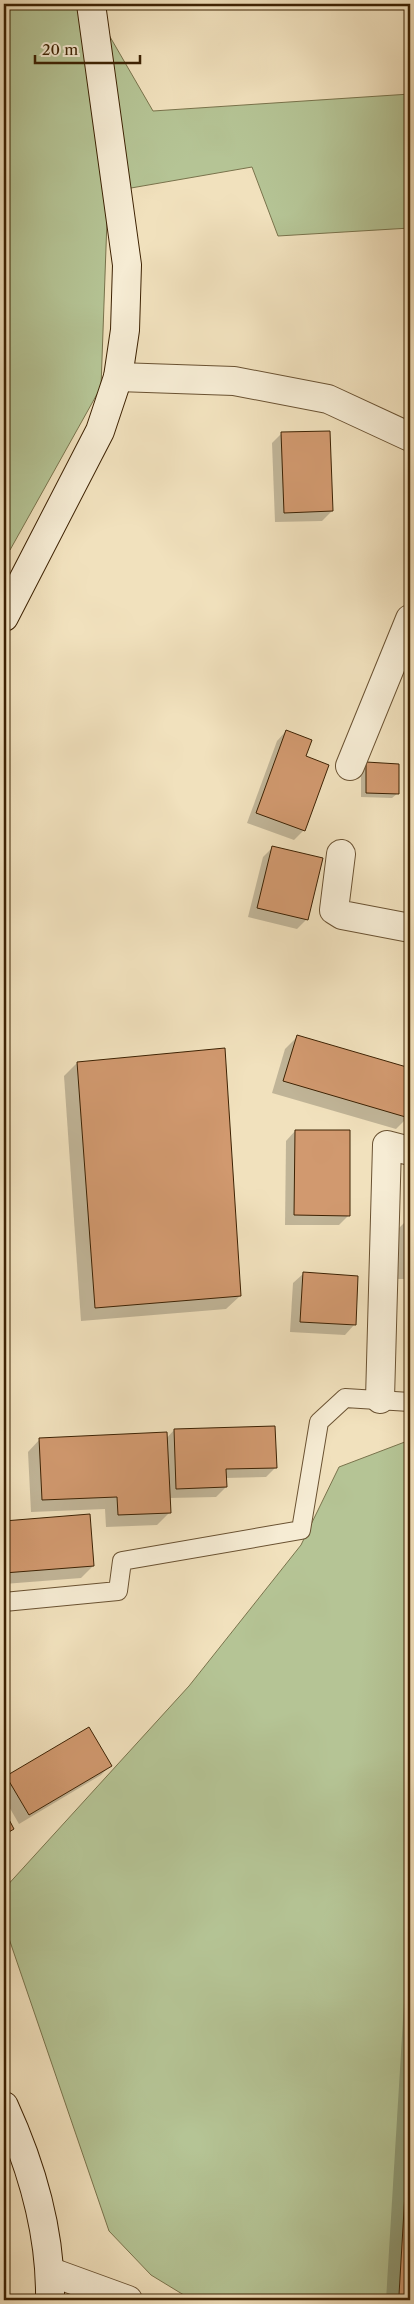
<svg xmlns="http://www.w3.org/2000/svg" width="414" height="2304" viewBox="0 0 414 2304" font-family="'Libre Caslon Text',serif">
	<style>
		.green { fill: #b5c495; stroke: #79734c }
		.shadow { fill: #0003 }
		.building { fill: #d1996f; stroke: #3d2203 }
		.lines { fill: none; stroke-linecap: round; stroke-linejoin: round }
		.lane-casing { stroke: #6a5232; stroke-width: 20 }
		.street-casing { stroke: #6a5232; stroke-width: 30 }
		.secondary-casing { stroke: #3d2203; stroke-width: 30 }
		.lane { stroke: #f6ecd4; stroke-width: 18 }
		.street { stroke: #f6ecd4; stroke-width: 28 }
		.secondary { stroke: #f6ecd4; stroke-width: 28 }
	</style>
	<rect width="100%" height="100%" fill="#f1e1bd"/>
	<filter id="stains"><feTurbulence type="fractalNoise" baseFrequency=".004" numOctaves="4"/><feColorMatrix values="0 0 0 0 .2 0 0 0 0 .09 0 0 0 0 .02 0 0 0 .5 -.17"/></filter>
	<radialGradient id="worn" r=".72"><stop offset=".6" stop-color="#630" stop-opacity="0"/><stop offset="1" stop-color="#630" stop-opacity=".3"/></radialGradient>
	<!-- green -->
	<g class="green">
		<path d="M4 4H91L153 111 410 94V228L278 236 252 167 108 192 101 387 10 550 4 548Z"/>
		<path d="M410 1440V2174L406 2300H192L151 2275 109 2231 4 1924V1889L189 1686 301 1545 339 1467Z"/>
	</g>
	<!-- shadow -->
	<g class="shadow">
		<path d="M282 433 332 511 322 521 275 522 272 443Z"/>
		<path d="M286 731 304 757V830L294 840 247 823 277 741Z"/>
		<path d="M366 764 398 793 392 798 361 797V769Z"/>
		<path d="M273 847 307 919 297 929 248 917 263 857Z"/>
		<path d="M297 1037 410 1069V1109L408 1117 396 1129 272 1093 285 1049Z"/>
		<path d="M77 1063 240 1296 226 1309 81 1321 64 1076Z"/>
		<path d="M295 1131 348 1216 339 1225H285L286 1141Z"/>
		<path d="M408 1219H410V1279H398L399 1228Z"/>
		<path d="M303 1274 357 1277 354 1325 345 1335 290 1332 293 1283Z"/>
		<path d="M174 1430 276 1467 266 1477 225 1478 226 1487 216 1497 169 1498V1513L157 1525 106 1527 105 1509 31 1512 28 1452 40 1439H166Z"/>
		<path d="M89 1515 93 1566 81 1578 4 1584V1522Z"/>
		<path d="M88 1729 110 1766 101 1775 19 1824 4 1798V1780Z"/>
		<path d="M410 1996V2300H386L404 2003Z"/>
	</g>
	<!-- building -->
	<g class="building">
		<path d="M330 431 333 511 284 513 281 432Z"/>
		<path d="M286 730 312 740 306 756 329 765 305 831 256 813Z"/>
		<path d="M366 762 399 764V794L366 793Z"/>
		<path d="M272 846 323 858 308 920 257 908Z"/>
		<path d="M297 1035 410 1068 409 1118 283 1081Z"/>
		<path d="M225 1048 241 1296 95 1308 77 1062Z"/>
		<path d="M295 1130H350V1216L294 1215Z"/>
		<path d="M408 1217 410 1218V1269H407Z"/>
		<path d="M303 1272 358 1276 356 1325 300 1322Z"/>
		<path d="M275 1426 277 1468 226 1469 227 1487 176 1489 174 1429Z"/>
		<path d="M167 1432 171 1513 118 1515 117 1497 42 1500 39 1438Z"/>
		<path d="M90 1514 94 1566 4 1573V1521Z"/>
		<path d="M89 1727 112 1766 29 1815 6 1776Z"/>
		<path d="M4 1810 14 1829 4 1835Z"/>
		<path d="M410 2108V2295H399Z"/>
	</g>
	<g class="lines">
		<defs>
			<path id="lane" d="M4 1602 118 1591 122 1561 301 1530 319 1422 345 1398 410 1402"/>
			<g id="street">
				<path d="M118 377 234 381 328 399 410 437"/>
				<path d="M350 766 410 619"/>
				<path d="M341 854 334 910 342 915 410 928"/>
				<path d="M380 1399 387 1145 410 1151"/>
				<path d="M51 2272 128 2300"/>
			</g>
			<g id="secondary">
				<path d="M4 617 100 431 118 377 125 330 127 265 91 4"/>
				<path d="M4 2106C32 2167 51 2232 50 2300"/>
			</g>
		</defs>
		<!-- lane casing -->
		<use href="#lane" class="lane-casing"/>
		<!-- street casing -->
		<use href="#street" class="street-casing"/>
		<!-- secondary casing -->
		<use href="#secondary" class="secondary-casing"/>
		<!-- lane -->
		<use href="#lane" class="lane"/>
		<!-- street -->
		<use href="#street" class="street"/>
		<!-- secondary -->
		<use href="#secondary" class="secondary"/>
	</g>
	<!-- margin -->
	<rect width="414" height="2304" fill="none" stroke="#f1e1bd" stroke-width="20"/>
	<rect x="5" y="5" width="404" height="2294" fill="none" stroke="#3d2203" stroke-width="2.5"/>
	<rect x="10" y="10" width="394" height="2284" fill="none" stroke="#3d2203"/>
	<!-- scale -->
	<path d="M35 55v8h105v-8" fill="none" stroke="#3d2203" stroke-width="2.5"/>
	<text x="42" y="55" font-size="15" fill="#3d2203" stroke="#f6ecd4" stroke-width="4" paint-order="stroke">20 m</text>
	<rect width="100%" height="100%" filter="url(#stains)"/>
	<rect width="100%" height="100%" fill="url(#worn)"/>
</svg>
